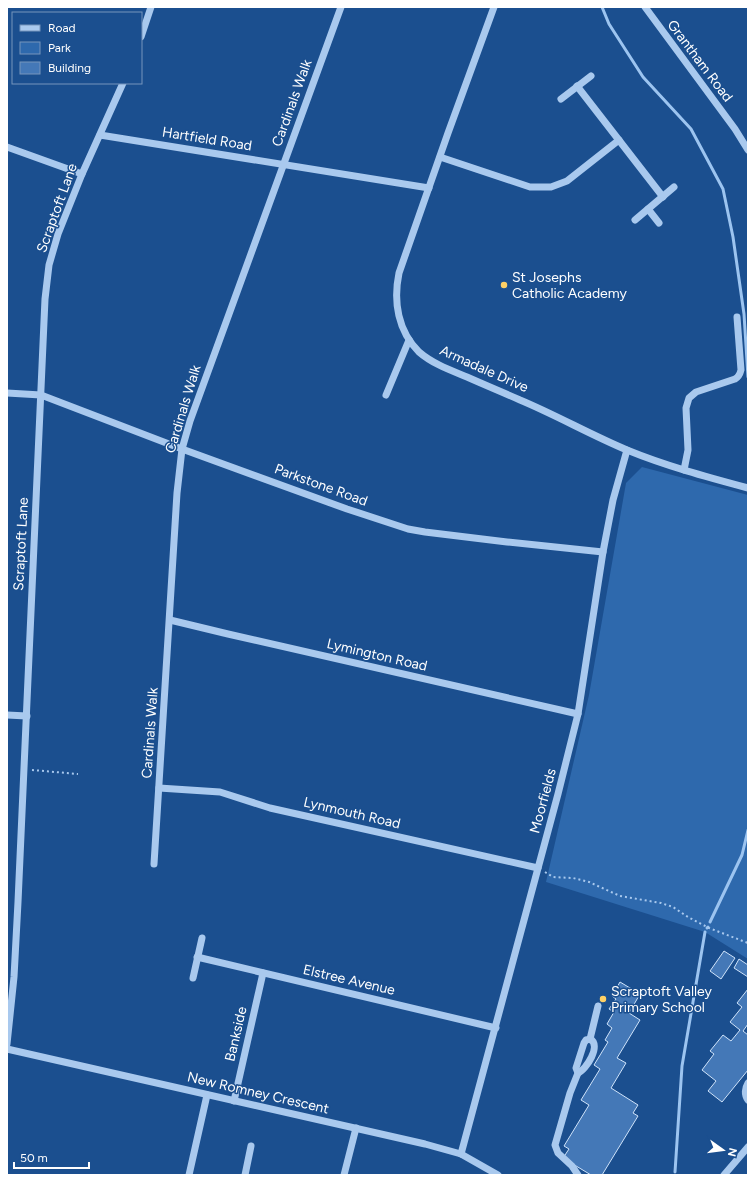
<svg xmlns="http://www.w3.org/2000/svg" width="755" height="1182" viewBox="0 0 755 1182" font-family="Figtree,sans-serif">
	<style>
		.green { fill: #2e69ad }
		.lines { fill: none; stroke-linecap: round; stroke-linejoin: round }
		.stream { stroke: #9cc4f0; stroke-width: 3 }
		.building { fill: #4478b7; stroke: #cfe3fa }
		.path { stroke: #a9c9ee; stroke-width: 2; stroke-dasharray: 2 3; stroke-linecap: butt }
		.minor { stroke: #a9c9ee; stroke-width: 7 }
		.poi-dot { fill: #ffd166; stroke: #1b4f8f; stroke-width: 1.5 }
		.labels { text-anchor: middle; dominant-baseline: central; stroke-width: 3; stroke-linejoin: round; paint-order: stroke }
		.street-label { font-size: 14px; fill: #fff; stroke: #1b4f8f }
		.poi-label { font-size: 14px; fill: #fff; stroke: #1b4f8f; text-anchor: start }
	</style>
	<rect width="100%" height="100%" fill="#1b4f8f"/>
	<!-- green -->
	<path class="green" d="M642 467 748 495V959L705 932 546 882 589 695 626 483Z"/>
	<g class="lines">
		<!-- stream -->
		<g class="stream">
			<path d="M602 7 609 24 643 77 691 129 723 189 733 237 744 314 748 377"/>
			<path d="M710 922 742 855 748 830"/>
			<path d="M707 928 708 927"/>
			<path d="M675 1172 682 1066 705 932"/>
		</g>
	</g>
	<!-- building -->
	<g class="building">
		<path d="M724 951 735 958 721 979 710 971Z"/>
		<path d="M739 959 748 965V977L734 968Z"/>
		<path d="M620 982 640 994 629 1013 640 1020 617 1058 626 1063 611 1088 638 1105 633 1113 638 1116 602 1175H591L563 1158 569 1149 564 1146 589 1105 581 1100 600 1069 594 1065 608 1042 605 1040 612 1028 607 1024 614 1012 609 1009 616 999 612 996Z"/>
		<path d="M748 989V1024L743 1031 748 1035V1070L722 1102 708 1091 716 1081 702 1070 714 1054 710 1051 723 1035 731 1041 740 1030 730 1022 742 1007 737 1003Z"/>
	</g>
	<g class="lines">
		<!-- path -->
		<g class="path">
			<path d="M32 770 78 774"/>
			<path d="M545 872 553 877 573 878 589 882 620 896 661 903 673 907 688 917 709 928 748 943"/>
		</g>
		<!-- minor -->
		<g class="minor">
			<path d="M494 7 448 133 399 273C393 302 398 331 419 352 433 364 450 370 467 377 485 385 502 392 520 400 556 415 591 435 627 450 666 466 707 477 748 488"/>
			<path d="M645 7 735 129 748 150"/>
			<path d="M141 37 151 7"/>
			<path d="M577 86 663 197"/>
			<path d="M561 99 591 76"/>
			<path d="M100 135 429 188"/>
			<path d="M7 147 82 174"/>
			<path d="M440 157 530 187H551L567 181 619 140"/>
			<path d="M648 209 659 223"/>
			<path d="M635 220 674 187"/>
			<path d="M7 393 41 395 182 449 347 509 408 529 425 532 507 542 603 552"/>
			<path d="M386 395 409 340"/>
			<path d="M684 470 688 450 686 408 689 398 696 392 735 379C739 377 740 374 741 370L737 317"/>
			<path d="M170 620 228 634 578 714"/>
			<path d="M7 715 27 716"/>
			<path d="M159 788 220 792 270 808 538 868"/>
			<path d="M154 864 177 493 182 449 190 421 341 7"/>
			<path d="M197 957 496 1028"/>
			<path d="M193 978 202 938"/>
			<path d="M7 1044 14 977 18 902 45 299 49 265 58 234 82 174 123 83"/>
			<path d="M7 1049 425 1144 461 1154 498 1175"/>
			<path d="M578 1073C586 1070 602 1045 590 1039"/>
			<path d="M748 1083C745 1088 744 1095 748 1100"/>
			<path d="M234 1101 263 973"/>
			<path d="M461 1154 558 794 578 714 603 552 613 500 627 450"/>
			<path d="M189 1175 207 1095"/>
			<path d="M245 1175 251 1146"/>
			<path d="M344 1175 356 1128"/>
			<path d="M578 1175 572 1166 558 1153 555 1145 570 1093 578 1073 576 1068 584 1043 586 1040 590 1039 598 1006"/>
			<path d="M724 1175 748 1147"/>
		</g>
	</g>
	<!-- markers -->
	<g class="poi-dot">
		<circle cx="504" cy="285" r="4"/>
		<circle cx="603" cy="999" r="4"/>
	</g>
	<g class="labels">
		<!-- street labels -->
		<g class="street-label">
			<text transform="translate(700 61) rotate(53)">Grantham Road</text>
			<text transform="translate(292 103) rotate(-70)">Cardinals Walk</text>
			<text transform="translate(207 139) rotate(9)">Hartfield Road</text>
			<text transform="translate(57 208) rotate(-70)">Scraptoft Lane</text>
			<text transform="translate(484 369) rotate(24)">Armadale Drive</text>
			<text transform="translate(183 409) rotate(-73)">Cardinals Walk</text>
			<text transform="translate(321 485) rotate(20)">Parkstone Road</text>
			<text transform="translate(21 544) rotate(-87)">Scraptoft Lane</text>
			<text transform="translate(377 655) rotate(13)">Lymington Road</text>
			<text transform="translate(150 733) rotate(-86)">Cardinals Walk</text>
			<text transform="translate(543 801) rotate(-75)">Moorfields</text>
			<text transform="translate(352 813) rotate(13)">Lynmouth Road</text>
			<text transform="translate(349 980) rotate(13)">Elstree Avenue</text>
			<text transform="translate(236 1034) rotate(-77)">Bankside</text>
			<text transform="translate(258 1093) rotate(13)">New Romney Crescent</text>
		</g>
		<!-- poi labels -->
		<g class="poi-label">
			<text x="512" y="277">St Josephs<tspan x="512" dy="16">Catholic Academy</tspan></text>
			<text x="611" y="991">Scraptoft Valley<tspan x="611" dy="16">Primary School</tspan></text>
		</g>
	</g>
	<!-- border -->
	<rect width="755" height="1182" fill="none" stroke="#ffffff" stroke-width="16"/>
	<!-- legend -->
	<rect x="12" y="12" width="130" height="72" fill="#1b4f8f" stroke="#7695bc"/>
	<rect x="20" y="25" width="20" height="6" fill="#a9c9ee" stroke="#7695bc"/>
	<text x="48" y="32" font-size="12" fill="#ffffff">Road</text>
	<rect x="20" y="42" width="20" height="12" fill="#2e69ad" stroke="#7695bc"/>
	<text x="48" y="52" font-size="12" fill="#ffffff">Park</text>
	<rect x="20" y="62" width="20" height="12" fill="#4478b7" stroke="#7695bc"/>
	<text x="48" y="72" font-size="12" fill="#ffffff">Building</text>
	<!-- north arrow -->
	<g transform="translate(723 1150) rotate(104)" stroke="#1b4f8f" stroke-width="3" paint-order="stroke">
	<path d="M0-3L7 15L0 10L-7 15Z" fill="#ffffff"/>
	<text y="-6" font-size="11" font-weight="bold" text-anchor="middle" fill="#ffffff">N</text>
	</g>
	<!-- scale -->
	<path d="M14 1162v6h75v-6" fill="none" stroke="#ffffff" stroke-width="2"/>
	<text x="20" y="1162" font-size="12" fill="#ffffff" stroke="#1b4f8f" stroke-width="3" paint-order="stroke">50 m</text>
</svg>
